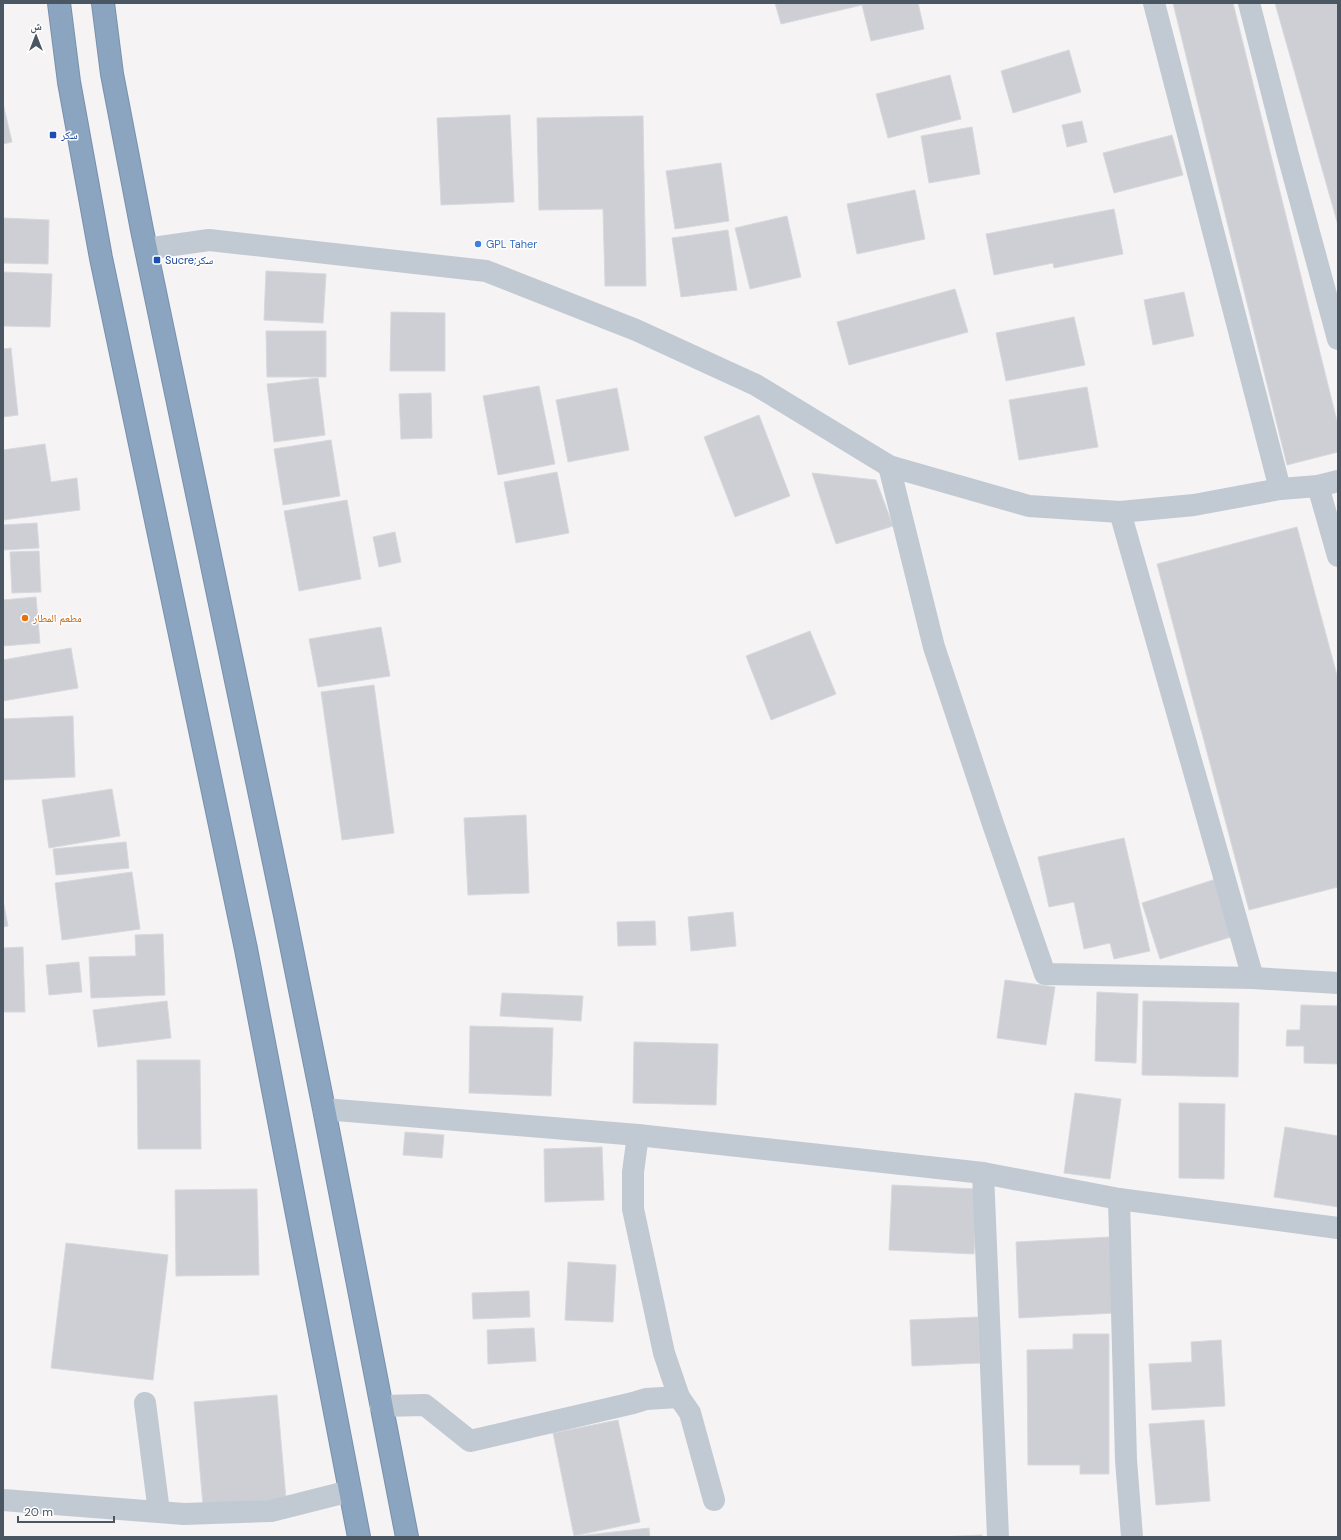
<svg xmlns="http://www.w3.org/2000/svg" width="1341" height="1540" viewBox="0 0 1341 1540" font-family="'DM Sans','Noto Naskh Arabic',sans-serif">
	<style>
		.building { fill: #cdcfd5; stroke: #d7d9de }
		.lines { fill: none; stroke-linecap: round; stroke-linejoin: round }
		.highway-casing { stroke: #7690ad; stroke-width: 24 }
		.minor { stroke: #c1cad2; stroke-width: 22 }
		.highway { stroke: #8ba5c1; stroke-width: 22 }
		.transit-dot { fill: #1a4fb4; stroke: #fff; stroke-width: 1.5 }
		.shop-dot { fill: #3f7fe0; stroke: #fff; stroke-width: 1.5 }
		.food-dot { fill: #e8710a; stroke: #fff; stroke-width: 1.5 }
		.labels { text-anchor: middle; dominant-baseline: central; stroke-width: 3; stroke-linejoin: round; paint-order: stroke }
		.transit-label { font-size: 11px; fill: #164399; stroke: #fff; text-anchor: start }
		.shop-label { font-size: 11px; fill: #366cbe; stroke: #fff; text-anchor: start }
		.food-label { font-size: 11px; fill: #c56008; stroke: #fff; text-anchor: start }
	</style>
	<rect width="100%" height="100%" fill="#f5f3f3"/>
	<!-- building -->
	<g class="building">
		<path d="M775 3H918L924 29 871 41 862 5 781 24Z"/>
		<path d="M1173 3H1233L1338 425V452L1287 465Z"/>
		<path d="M1275 3H1338V225Z"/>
		<path d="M1069 50 1081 92 1013 113 1001 71Z"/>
		<path d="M950 75 961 119 888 138 876 94Z"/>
		<path d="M3 103 12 142 3 144Z"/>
		<path d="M510 115 514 202 441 205 437 118Z"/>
		<path d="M643 116 646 286H605L603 209 539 210 537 118Z"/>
		<path d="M1082 121 1087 142 1067 147 1062 125Z"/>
		<path d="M972 127 980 174 929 183 921 136Z"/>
		<path d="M1172 135 1183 175 1114 193 1103 153Z"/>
		<path d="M721 163 729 221 675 229 666 171Z"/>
		<path d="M915 190 925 239 857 254 847 204Z"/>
		<path d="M1114 209 1123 254 1054 268 1053 263 994 275 986 234Z"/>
		<path d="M787 216 801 277 750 289 735 228Z"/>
		<path d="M3 218 49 220 48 264 3 263Z"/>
		<path d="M728 230 737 290 681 297 672 238Z"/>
		<path d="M266 271 326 274 323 323 264 320Z"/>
		<path d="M3 272 52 274 50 327 3 326Z"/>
		<path d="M955 289 968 332 849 365 837 322Z"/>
		<path d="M1184 292 1194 336 1153 345 1144 300Z"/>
		<path d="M391 312 445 313V371H390Z"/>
		<path d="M1074 317 1085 365 1006 381 996 333Z"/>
		<path d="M266 331H326V377H267Z"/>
		<path d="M11 348 18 415 3 417V349Z"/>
		<path d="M318 378 325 435 274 442 267 384Z"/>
		<path d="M539 386 555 464 498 475 483 396Z"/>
		<path d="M1087 387 1098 447 1019 460 1009 400Z"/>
		<path d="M617 388 629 450 568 462 556 400Z"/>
		<path d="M431 393 432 438 401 439 399 394Z"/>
		<path d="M759 415 790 496 735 517 704 437Z"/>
		<path d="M331 440 340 496 283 505 274 449Z"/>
		<path d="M45 444 51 482 77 478 80 510 3 520V450Z"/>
		<path d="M557 472 569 533 516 543 504 482Z"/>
		<path d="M812 473 876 480 893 526 836 544Z"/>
		<path d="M347 500 361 579 299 591 284 511Z"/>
		<path d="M37 523 39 548 3 550V525Z"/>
		<path d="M1297 527 1338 679V887L1249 910 1157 564Z"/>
		<path d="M395 532 401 562 379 567 373 537Z"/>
		<path d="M39 551 41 592 12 593 10 552Z"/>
		<path d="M36 597 40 643 3 646V600Z"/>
		<path d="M381 627 390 676 318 687 309 639Z"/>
		<path d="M810 631 836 694 771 720 746 656Z"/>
		<path d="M71 648 78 688 3 701V660Z"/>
		<path d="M374 685 394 833 342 840 321 692Z"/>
		<path d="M73 716 75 777 3 780V719Z"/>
		<path d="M112 789 120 836 49 848 42 800Z"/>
		<path d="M526 815 529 893 468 895 464 818Z"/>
		<path d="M1124 838 1150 951 1114 959 1110 943 1084 949 1074 902 1049 907 1038 857Z"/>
		<path d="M126 842 129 868 56 875 53 849Z"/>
		<path d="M132 872 140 929 62 940 55 883Z"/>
		<path d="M1216 879 1234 936 1160 959 1142 903Z"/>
		<path d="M3 900 8 926 3 927Z"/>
		<path d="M733 912 736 946 691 951 688 917Z"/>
		<path d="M655 921 656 945 618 946 617 922Z"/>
		<path d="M163 934 165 995 91 998 89 957 136 956 135 935Z"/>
		<path d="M23 947 25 1012H3V948Z"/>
		<path d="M79 962 82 992 49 995 46 965Z"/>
		<path d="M1005 980 1055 987 1046 1045 997 1038Z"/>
		<path d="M1097 992 1138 994 1136 1063 1095 1061Z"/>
		<path d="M502 993 583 996 581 1021 500 1016Z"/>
		<path d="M167 1001 171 1038 98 1047 93 1010Z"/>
		<path d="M1143 1001 1239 1003 1238 1077 1142 1075Z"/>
		<path d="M1301 1005 1338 1006V1064L1304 1063V1046H1286L1287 1030H1300Z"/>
		<path d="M470 1026 553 1028 551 1096 469 1093Z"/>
		<path d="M634 1042 718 1044 716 1105 633 1103Z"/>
		<path d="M137 1060H200L201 1149H138Z"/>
		<path d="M1075 1093 1121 1099 1110 1179 1064 1173Z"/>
		<path d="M1179 1103 1225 1104 1224 1179 1179 1178Z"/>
		<path d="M1285 1127 1338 1136V1207L1274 1197Z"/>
		<path d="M405 1132 444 1135 442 1158 403 1155Z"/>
		<path d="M602 1147 604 1200 545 1202 544 1149Z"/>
		<path d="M892 1185 977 1189 974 1254 889 1250Z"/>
		<path d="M257 1189 259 1275 176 1276 175 1190Z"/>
		<path d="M1110 1237 1114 1313 1019 1318 1016 1242Z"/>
		<path d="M66 1243 168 1255 153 1380 51 1368Z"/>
		<path d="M568 1262 616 1265 613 1322 565 1320Z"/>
		<path d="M529 1291 530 1317 473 1319 472 1293Z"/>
		<path d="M978 1317 980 1363 912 1366 910 1320Z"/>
		<path d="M534 1328 536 1361 488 1364 487 1330Z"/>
		<path d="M1073 1334H1109V1474H1080V1465H1028L1027 1350 1073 1349Z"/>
		<path d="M1221 1340 1225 1406 1152 1410 1149 1364 1192 1362 1191 1342Z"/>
		<path d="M277 1395 286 1499 203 1506 194 1402Z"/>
		<path d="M618 1420 640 1522 574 1536 553 1433Z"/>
		<path d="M1204 1420 1210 1501 1156 1505 1149 1424Z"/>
		<path d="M649 1528 650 1537H578V1536Z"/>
		<path d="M982 1535V1537H938Z"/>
	</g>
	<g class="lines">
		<defs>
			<g id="highway">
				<path d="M59 3 69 82 101 258 246 949 359 1537"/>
				<path d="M103 3 112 74 142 230 285 915 324 1109 407 1537"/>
			</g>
		</defs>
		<!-- highway casing -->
		<use href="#highway" class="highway-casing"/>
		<!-- minor -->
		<g class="minor">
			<path d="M1154 3 1280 489"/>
			<path d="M1249 3 1288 155 1338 339"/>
			<path d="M146 249 209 240 486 271 636 330 756 385 889 466 1029 506 1120 512 1194 505 1280 489 1318 486 1338 481"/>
			<path d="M889 466 934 647 993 824 1045 974 1253 978 1338 983"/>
			<path d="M1318 486 1338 556"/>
			<path d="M1120 512 1253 978"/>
			<path d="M324 1109 638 1135 983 1173 1119 1199 1338 1228"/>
			<path d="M638 1135 633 1172V1209L664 1353 679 1397"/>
			<path d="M983 1173 998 1537"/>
			<path d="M1119 1199 1126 1460 1132 1537"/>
			<path d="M145 1403 159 1512"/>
			<path d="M381 1406 425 1405 470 1441 633 1403 646 1399 679 1397 690 1413 714 1500"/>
			<path d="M3 1500 184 1514 271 1511 350 1491"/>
		</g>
		<!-- highway -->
		<use href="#highway" class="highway"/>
	</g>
	<!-- markers -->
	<g class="transit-dot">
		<rect x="49" y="131" width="8" height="8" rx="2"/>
		<rect x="153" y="256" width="8" height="8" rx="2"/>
	</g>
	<circle class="shop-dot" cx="478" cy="244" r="4"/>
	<circle class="food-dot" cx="25" cy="618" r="4"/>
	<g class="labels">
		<!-- transit labels -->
		<g class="transit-label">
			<text x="61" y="135">سكر</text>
			<text x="165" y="260">Sucre;سكر</text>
		</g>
		<!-- shop labels -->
		<g class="shop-label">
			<text x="486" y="244">GPL Taher</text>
		</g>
		<!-- food labels -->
		<g class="food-label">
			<text x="33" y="618">مطعم المطار</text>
		</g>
	</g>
	<!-- border -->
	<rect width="1341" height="1540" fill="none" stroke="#4a5661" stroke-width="8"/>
	<!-- north arrow -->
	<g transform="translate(36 36)" stroke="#ffffff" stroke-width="3" paint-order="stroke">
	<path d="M0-3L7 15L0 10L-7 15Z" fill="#4a5661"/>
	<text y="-6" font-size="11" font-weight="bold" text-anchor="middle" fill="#4a5661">ش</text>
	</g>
	<!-- scale -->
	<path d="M18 1516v6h96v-6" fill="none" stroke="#4a5661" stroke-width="2"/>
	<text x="24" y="1516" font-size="12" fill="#4a5661" stroke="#ffffff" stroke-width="3" paint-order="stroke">20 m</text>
</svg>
